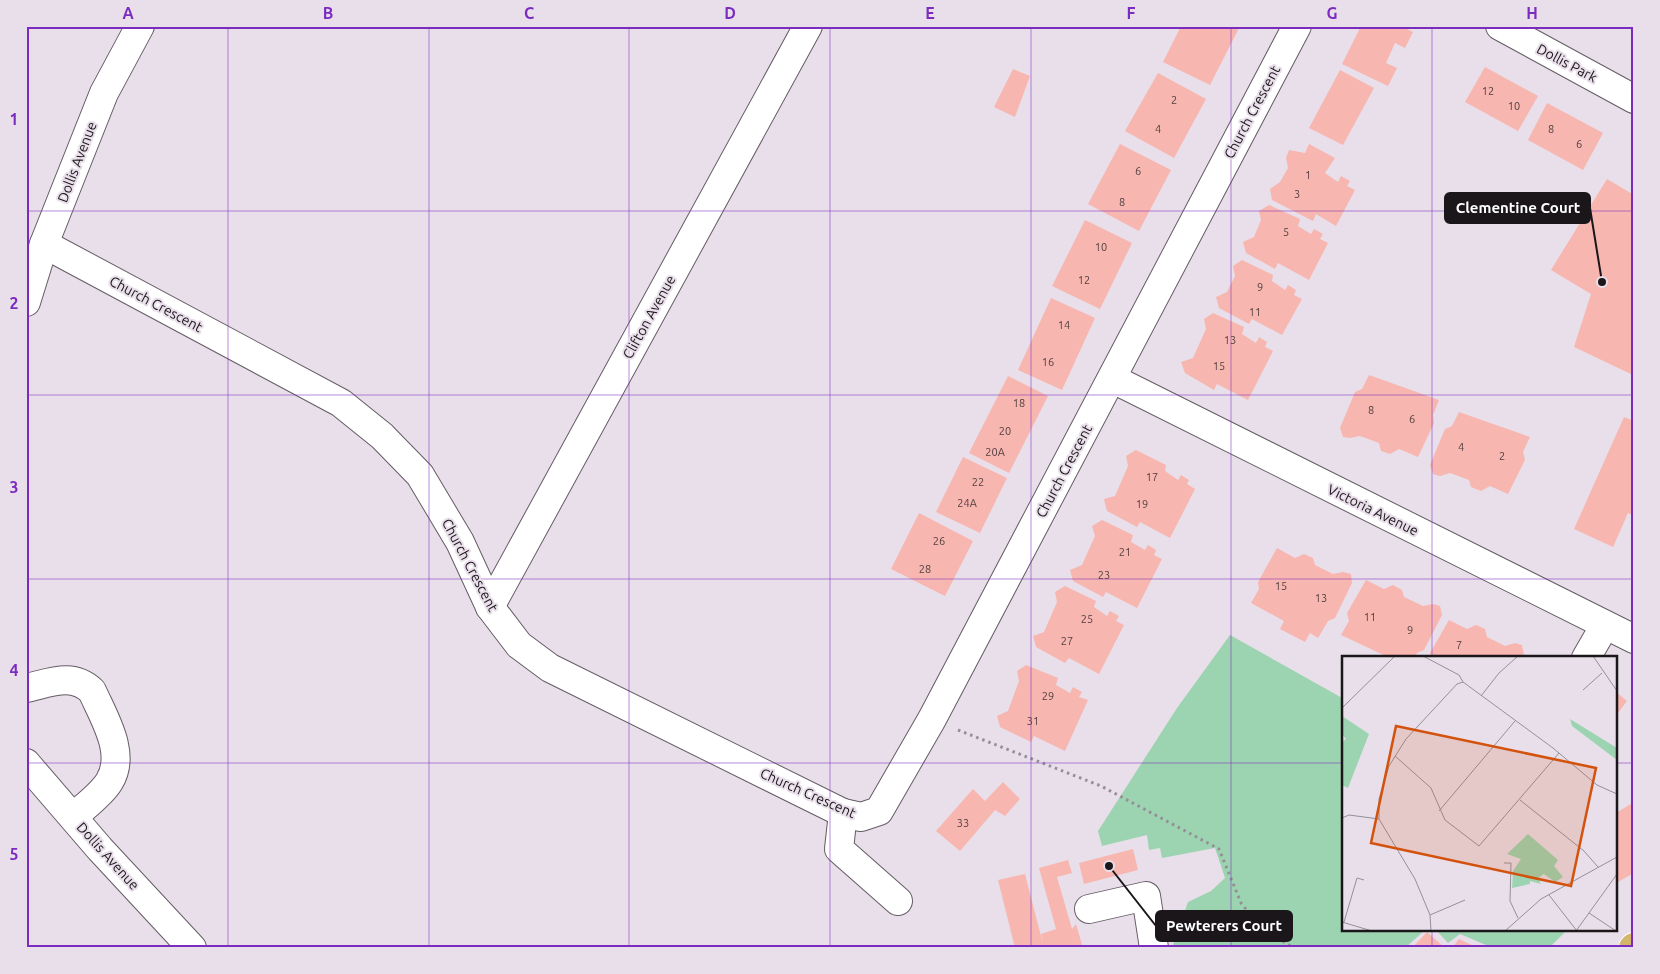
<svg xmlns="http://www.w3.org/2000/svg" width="1660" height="974" viewBox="0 0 1660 974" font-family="Ubuntu,sans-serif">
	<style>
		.green { fill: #9cd4b1 }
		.building { fill: #f7b6af }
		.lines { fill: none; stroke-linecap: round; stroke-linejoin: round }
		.minor-casing { stroke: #655c65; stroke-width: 30 }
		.major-casing { stroke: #fff; stroke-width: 30 }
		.path { stroke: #968e96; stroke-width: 3; stroke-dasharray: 2.5 4; stroke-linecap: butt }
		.minor { stroke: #fff; stroke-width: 28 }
		.major { stroke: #d3b66c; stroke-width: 28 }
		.grid { fill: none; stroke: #7b2cbf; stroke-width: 1; stroke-opacity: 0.55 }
		.labels { text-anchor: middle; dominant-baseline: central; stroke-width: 4; stroke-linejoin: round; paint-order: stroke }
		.number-label { font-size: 11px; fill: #513e3f }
		.street-label { font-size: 14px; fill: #1a161a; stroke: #e9dfea }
		.inset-road { fill: none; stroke: #968f97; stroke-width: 1 }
		.view { fill: #d3520d; fill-opacity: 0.15; stroke: #d3520d; stroke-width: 2.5 }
		.inset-edge { fill: none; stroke: #1a161a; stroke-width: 2.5 }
		.leader { fill: none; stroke: #1a161a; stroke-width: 2 }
		.callout-dot { fill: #1a161a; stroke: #e9dfea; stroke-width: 2 }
		.callout { fill: #1a161a; stroke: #1a161a; stroke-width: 2 }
		.callout-label { font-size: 15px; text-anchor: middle; font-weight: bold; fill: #fff }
		.neatline { fill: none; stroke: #7b2cbf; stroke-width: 2 }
		.grid-label { font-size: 16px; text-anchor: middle; font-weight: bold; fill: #7b2cbf }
	</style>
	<rect width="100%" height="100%" fill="#e9dfea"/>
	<!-- green -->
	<g class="green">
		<path d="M1230 635 1344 699V930H1425L1405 948H1172L1188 902 1211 891 1225 878 1215 848 1162 858 1160 848 1149 850 1147 835 1102 846 1098 831 1177 708Z"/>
		<path d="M1436 930H1567L1549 948H1493L1460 934 1448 943Z"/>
	</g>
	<!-- building -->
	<g class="building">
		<path d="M1181 26H1240L1210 85 1163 62Z"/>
		<path d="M1361 26H1401L1413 32 1405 48 1395 43 1386 63 1397 68 1388 86 1342 64Z"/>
		<path d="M1485 67 1538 96 1518 131 1465 102Z"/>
		<path d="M1013 69 1030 76 1015 117 994 107Z"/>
		<path d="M1340 70 1374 88 1343 145 1309 128Z"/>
		<path d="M1158 73 1206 99 1174 158 1125 131Z"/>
		<path d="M1547 103 1603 133 1583 170 1528 140Z"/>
		<path d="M1120 144 1171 170 1139 231 1088 204Z"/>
		<path d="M1309 144 1335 158 1325 173 1338 182 1341 176 1350 181 1347 186 1355 190 1336 226 1316 214 1313 221 1272 200 1270 189 1280 182 1288 168 1286 158 1289 150 1305 153Z"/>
		<path d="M1607 179 1634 195 1633 375 1574 347 1591 294 1551 270Z"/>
		<path d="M1269 205 1300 219 1298 226 1311 234 1314 229 1323 234 1320 239 1328 243 1309 280 1278 263 1275 269 1246 253 1243 242 1254 237 1261 220 1259 211Z"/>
		<path d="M1085 220 1132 243 1100 309 1052 286Z"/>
		<path d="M1242 260 1273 275 1272 281 1285 290 1288 285 1296 290 1294 295 1302 299 1282 335 1252 319 1249 324 1219 308 1216 297 1227 292 1235 276 1233 266Z"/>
		<path d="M1051 298 1095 318 1062 390 1018 370Z"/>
		<path d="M1213 313 1244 327 1242 334 1256 343 1259 337 1267 342 1265 347 1273 351 1248 400 1217 384 1214 390 1185 373 1181 362 1193 358 1206 329 1204 319Z"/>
		<path d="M1369 375 1439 400 1433 415 1434 423 1418 457 1399 449 1390 454 1381 451 1379 443 1360 436 1350 438 1343 437 1340 428 1355 392 1362 389Z"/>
		<path d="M1008 376 1048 396 1009 473 969 453Z"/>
		<path d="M1459 412 1530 437 1523 452 1525 460 1508 494 1490 486 1481 491 1471 487 1469 480 1450 473 1440 476 1433 474 1430 465 1445 429 1452 426Z"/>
		<path d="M1624 417 1634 421V516L1628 513 1613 547 1574 529Z"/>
		<path d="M1136 450 1166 465 1165 471 1178 480 1181 475 1189 480 1187 484 1195 489 1170 538 1140 522 1137 527 1107 511 1104 499 1115 496 1128 466 1126 456Z"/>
		<path d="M963 457 1007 478 980 533 936 512Z"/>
		<path d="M919 513 973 541 945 596 891 569Z"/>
		<path d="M1102 520 1133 535 1131 542 1145 550 1148 545 1156 550 1154 555 1162 559 1137 608 1106 592 1103 597 1073 581 1070 570 1082 565 1095 536 1092 526Z"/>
		<path d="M1277 548 1295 558 1304 554 1313 558 1315 565 1333 574 1343 572 1351 574 1352 583 1335 618 1328 621 1318 638 1310 633 1305 642 1280 629 1284 621 1251 603 1259 589 1258 582Z"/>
		<path d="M1366 580 1384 589 1393 585 1402 590 1404 597 1423 606 1433 604 1440 606 1442 615 1424 650 1417 653 1414 658H1390L1341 635 1349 621 1347 613Z"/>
		<path d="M1065 586 1096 601 1094 607 1107 616 1110 611 1119 616 1116 621 1124 625 1099 674 1069 658 1065 663 1036 647 1033 636 1044 632 1057 602 1055 592Z"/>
		<path d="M1449 620 1467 629 1476 625 1485 629 1487 637 1505 646 1515 643 1522 645 1524 655 1523 658H1431L1430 653Z"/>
		<path d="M1026 665 1058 678 1056 685 1070 693 1073 687 1082 692 1079 697 1088 700 1065 751 1034 736 1031 742 1000 727 997 716 1008 711 1019 681 1017 671Z"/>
		<path d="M1616 692 1627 701 1618 713 1616 712Z"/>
		<path d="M1003 782 1020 799 1005 816 995 810 960 851 936 831 973 789 985 801Z"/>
		<path d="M1634 802V873L1616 883V813Z"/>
		<path d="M1133 849 1138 870 1084 884 1079 863Z"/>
		<path d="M1068 860 1072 873 1057 877 1072 929 1076 924 1083 948H1015L998 880 1025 874 1043 944 1041 934 1056 929 1039 868Z"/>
		<path d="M1427 932 1445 948H1412Z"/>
		<path d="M1459 939 1478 948H1452Z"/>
	</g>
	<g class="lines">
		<defs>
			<g id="minor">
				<path d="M1500 26 1634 99"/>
				<path d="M44 244 341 403 382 436 420 475 460 542 490 607 519 645 550 668 843 813 861 817 879 811 932 719 1297 26"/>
				<path d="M26 302 44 244 104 93 140 26"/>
				<path d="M1113 379 1634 639"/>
				<path d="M490 607 808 26"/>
				<path d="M1586 658 1605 625"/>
				<path d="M26 688C50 683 72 672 92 691 104 718 127 754 109 782 101 795 84 807 73 817"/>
				<path d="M26 763 100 849 192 948"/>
				<path d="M843 813 839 849 898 901"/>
				<path d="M1089 909 1146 896 1154 948"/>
			</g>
			<path id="major" d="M1633 948 1634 947"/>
		</defs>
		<!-- minor casing -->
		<use href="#minor" class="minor-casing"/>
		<!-- major casing -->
		<use href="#major" class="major-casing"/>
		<!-- path -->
		<path class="path" d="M958 730 1101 786 1219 849 1241 903 1262 929 1294 948"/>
		<!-- minor -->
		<use href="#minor" class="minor"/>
		<!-- major -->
		<use href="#major" class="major"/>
	</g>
	<!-- grid -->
	<path class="grid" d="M228 26V948M429 26V948M629 26V948M830 26V948M1031 26V948M1231 26V948M1432 26V658M26 211H1634M26 395H1634M26 579H1634M26 763H1344M1616 763H1634M1432 930V948"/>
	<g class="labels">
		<!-- number labels -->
		<g class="number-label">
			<text x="1488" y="91">12</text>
			<text x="1174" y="100">2</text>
			<text x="1514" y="106">10</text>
			<text x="1158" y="129">4</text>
			<text x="1551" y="129">8</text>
			<text x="1579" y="144">6</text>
			<text x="1138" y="171">6</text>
			<text x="1308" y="175">1</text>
			<text x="1297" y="194">3</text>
			<text x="1122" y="202">8</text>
			<text x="1286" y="232">5</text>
			<text x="1101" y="247">10</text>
			<text x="1084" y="280">12</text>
			<text x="1260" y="287">9</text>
			<text x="1255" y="312">11</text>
			<text x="1064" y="325">14</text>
			<text x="1230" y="340">13</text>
			<text x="1048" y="362">16</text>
			<text x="1219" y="366">15</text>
			<text x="1019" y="403">18</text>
			<text x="1371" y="410">8</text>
			<text x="1412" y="419">6</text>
			<text x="1005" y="431">20</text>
			<text x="1461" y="447">4</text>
			<text x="995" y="452">20A</text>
			<text x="1502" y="456">2</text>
			<text x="1152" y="477">17</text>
			<text x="978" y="482">22</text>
			<text x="967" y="503">24A</text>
			<text x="1142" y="504">19</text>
			<text x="939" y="541">26</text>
			<text x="1125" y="552">21</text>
			<text x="925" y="569">28</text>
			<text x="1104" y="575">23</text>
			<text x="1281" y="586">15</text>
			<text x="1321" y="598">13</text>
			<text x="1370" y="617">11</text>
			<text x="1087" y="619">25</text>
			<text x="1410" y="630">9</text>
			<text x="1067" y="641">27</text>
			<text x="1459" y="645">7</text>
			<text x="1048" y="696">29</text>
			<text x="1033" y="721">31</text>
			<text x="963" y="823">33</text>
		</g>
		<!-- street labels -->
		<g class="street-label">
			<text transform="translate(1567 63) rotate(28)">Dollis Park</text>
			<text transform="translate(1252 112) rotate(-62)">Church Crescent</text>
			<text transform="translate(77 162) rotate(-69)">Dollis Avenue</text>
			<text transform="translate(156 304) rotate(28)">Church Crescent</text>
			<text transform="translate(649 317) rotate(-61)">Clifton Avenue</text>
			<text transform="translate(1064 471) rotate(-62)">Church Crescent</text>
			<text transform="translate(1373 510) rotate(26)">Victoria Avenue</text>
			<text transform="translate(470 565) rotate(62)">Church Crescent</text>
			<text transform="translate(808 793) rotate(24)">Church Crescent</text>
			<text transform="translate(108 856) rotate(48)">Dollis Avenue</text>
		</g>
	</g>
	<!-- overview -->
	<g transform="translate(1342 656)">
		<rect width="275" height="275" fill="#e9dfea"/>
		<path d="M0 60 27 78 6 132 0 129V86L4 83 0 78ZM228 63 275 92V104L230 70ZM186 178 216 204 212 210 221 221 213 226 202 218 196 222 199 228 188 225V228L170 232 171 215 179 203 165 198Z" fill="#9cd4b1"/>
		<path class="inset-road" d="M81 0 117 19 121 26 211 92 255 129 275 138M251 0 275 35M241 34 260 17M139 40 157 17 176 0M0 52 53 0M53 100 89 132 103 164 137 190 217 97M178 144 242 195 256 211M97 155 173 65M0 162 7 159 37 163M162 207H169L168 245 176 262M207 239 235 275M247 257 274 275M88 259 123 244M0 266 30 275M2 266 15 222 22 224M89 275 88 259 73 223 37 163V143L47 110 64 83 115 28 121 26M163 275 199 243 275 201M234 275 275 218"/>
		<path class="view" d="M54 70 254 112 229 230 29 187Z"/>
		<rect width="275" height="275" class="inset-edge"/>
	</g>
	<!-- callouts -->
	<path class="leader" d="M1602 282L1590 208M1109 866L1156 926"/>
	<g class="callout-dot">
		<circle cx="1602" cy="282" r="5"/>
		<circle cx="1109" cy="866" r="5"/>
	</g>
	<g class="callout">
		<rect x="1445" y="193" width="145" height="30" rx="5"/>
		<rect x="1156" y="911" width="136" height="30" rx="5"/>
	</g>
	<g class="callout-label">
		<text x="1518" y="213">Clementine Court</text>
		<text x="1224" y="931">Pewterers Court</text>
	</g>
	<!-- border -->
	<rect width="1660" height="974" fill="none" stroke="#e9dfea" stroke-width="55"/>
	<rect x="28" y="28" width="1604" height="918" class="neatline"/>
	<g class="grid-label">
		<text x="128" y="19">A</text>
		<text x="328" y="19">B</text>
		<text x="529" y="19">C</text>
		<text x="730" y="19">D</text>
		<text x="930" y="19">E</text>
		<text x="1131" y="19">F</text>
		<text x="1332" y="19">G</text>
		<text x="1532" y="19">H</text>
		<text x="14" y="125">1</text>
		<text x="14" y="309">2</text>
		<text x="14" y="493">3</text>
		<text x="14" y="676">4</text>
		<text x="14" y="860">5</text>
	</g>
</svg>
